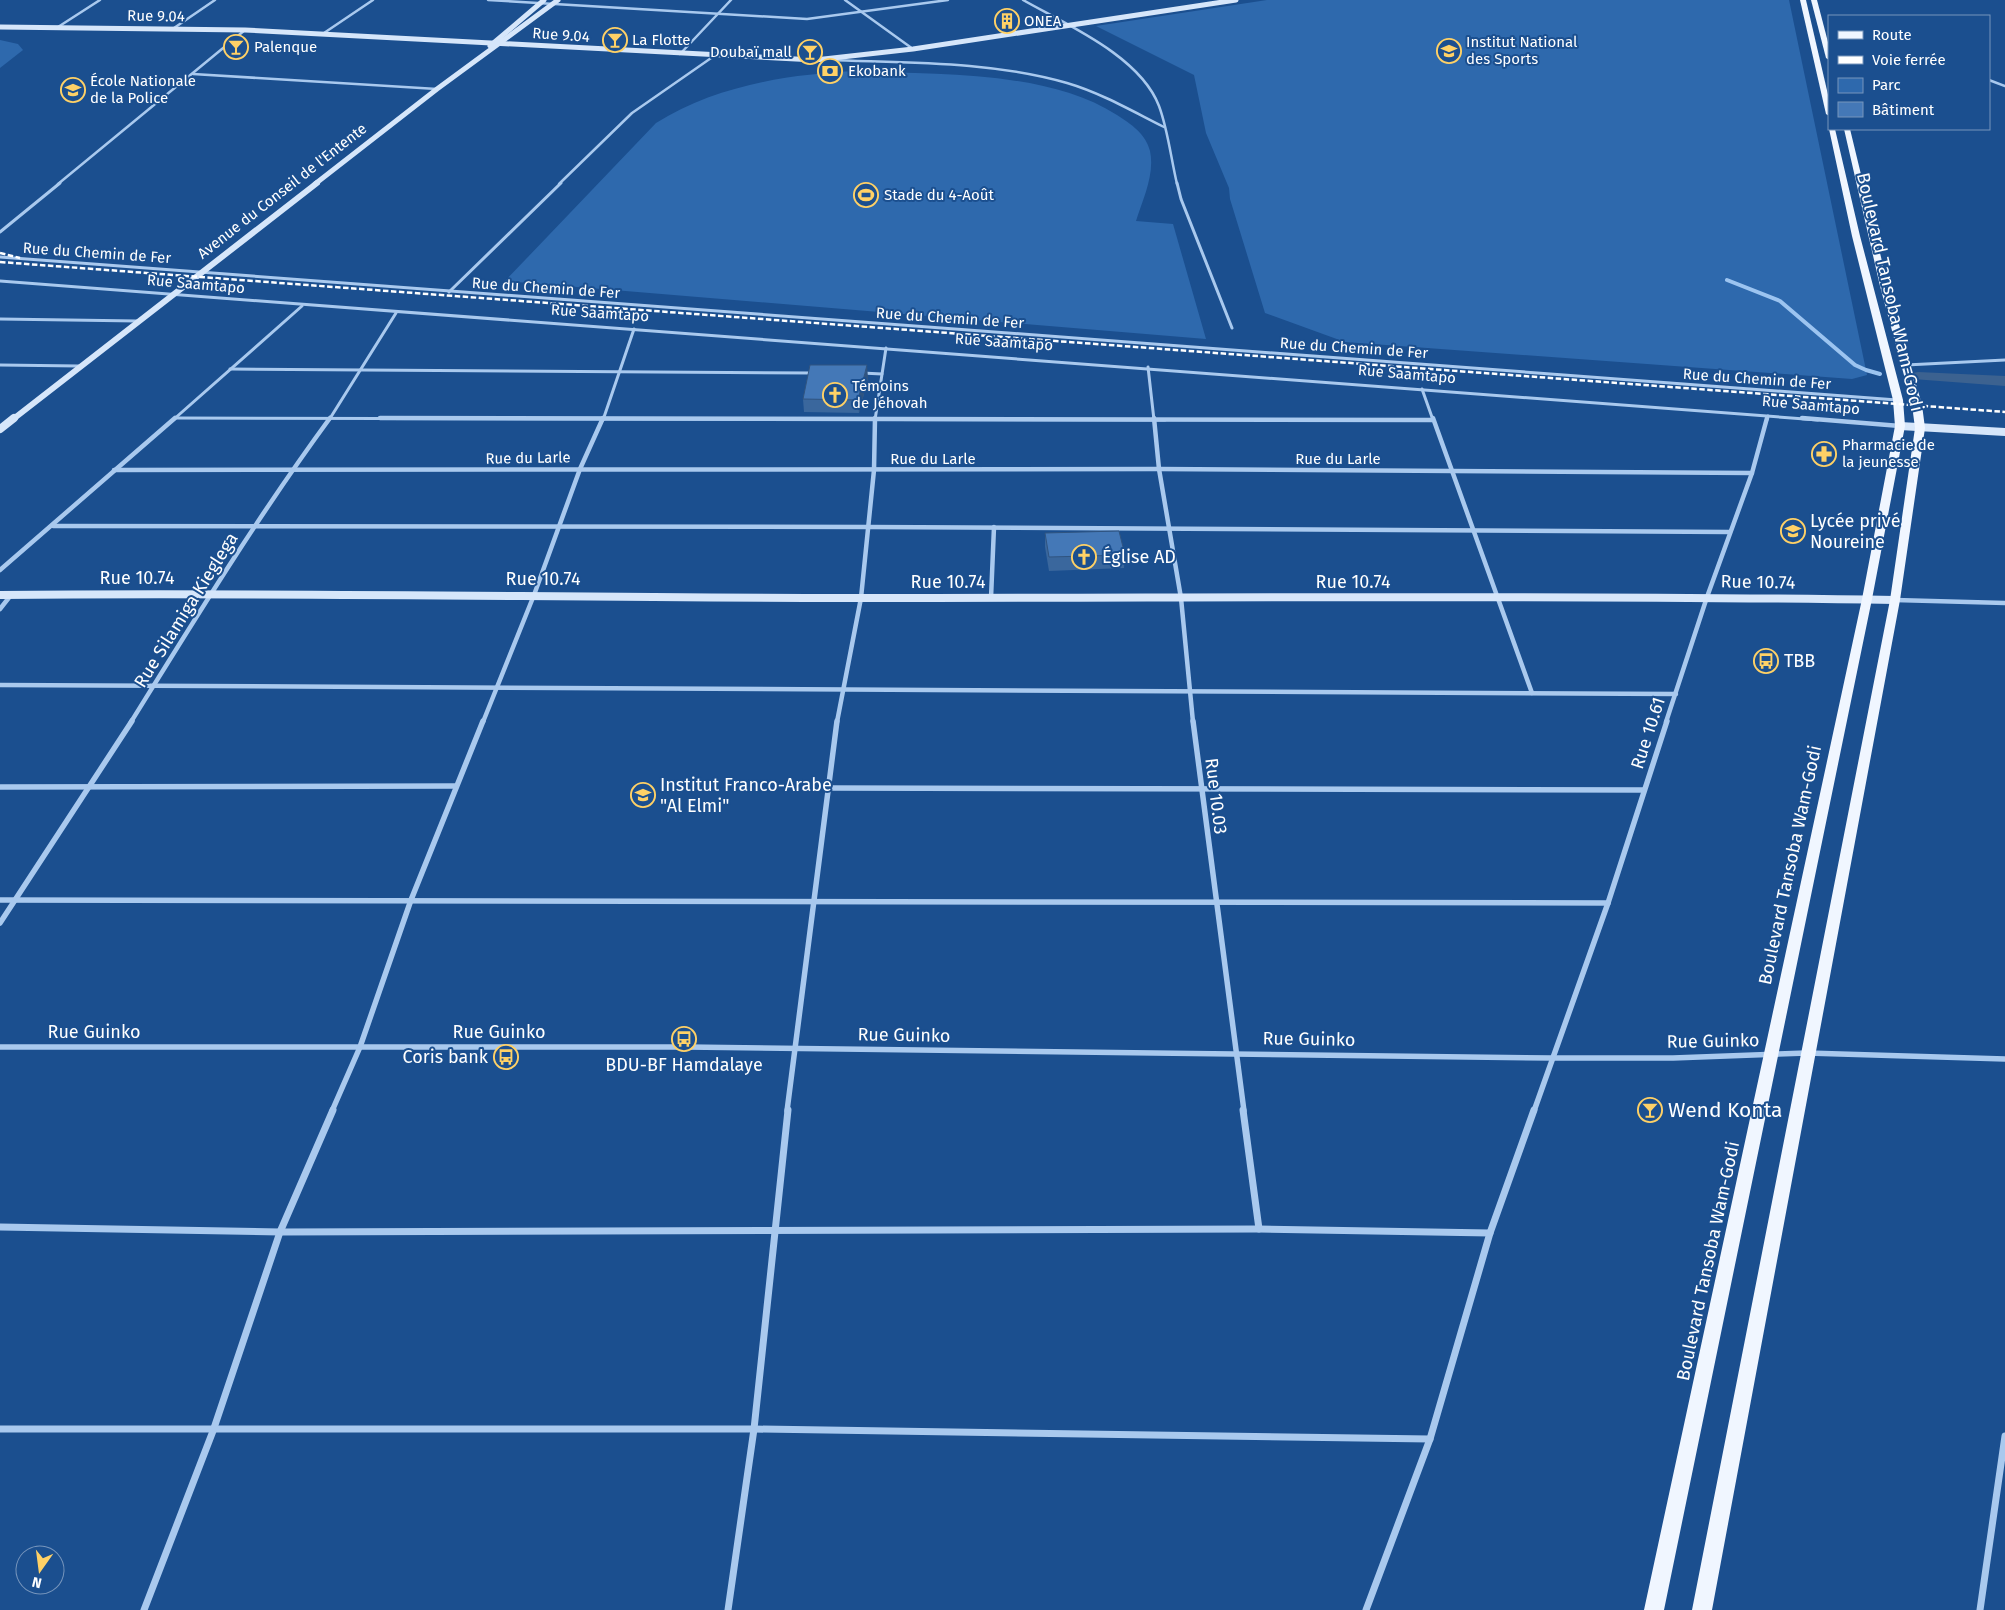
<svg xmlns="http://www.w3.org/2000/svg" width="2005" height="1610" viewBox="0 0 2005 1610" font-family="'Fira Sans',sans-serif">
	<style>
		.green { fill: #2e69ad }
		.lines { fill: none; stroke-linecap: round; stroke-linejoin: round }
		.stream { stroke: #9cc4f0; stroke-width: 4 }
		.canal { fill: #3c6290; fill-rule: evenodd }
		.street-far4 { stroke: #a9c9ee; stroke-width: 2.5 }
		.street-far3 { stroke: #a9c9ee; stroke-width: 3 }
		.street-far2 { stroke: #a9c9ee; stroke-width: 4.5 }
		.street-far1 { stroke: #a9c9ee; stroke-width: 5.5 }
		.street { stroke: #a9c9ee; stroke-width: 7 }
		.secondary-far2 { stroke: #d6e6fa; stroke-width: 5 }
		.secondary-far1 { stroke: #d6e6fa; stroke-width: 6 }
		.secondary { stroke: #d6e6fa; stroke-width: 8 }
		.primary { fill: #f0f6ff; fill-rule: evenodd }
		.rail { stroke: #fff; stroke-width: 2.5; stroke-dasharray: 5.5 2.5; stroke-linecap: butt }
		.wall { fill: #3a679d }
		.shaded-wall { fill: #305480 }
		.building { fill: #4478b7; stroke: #305480 }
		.labels { text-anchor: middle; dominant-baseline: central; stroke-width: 4; stroke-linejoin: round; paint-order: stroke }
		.far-street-label { font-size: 15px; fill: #fff; stroke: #1b4f8f }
		.far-poi-label { font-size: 15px; fill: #fff; stroke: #1b4f8f; text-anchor: start }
		.street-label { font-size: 18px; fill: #fff; stroke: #1b4f8f }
		.poi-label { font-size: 18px; fill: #fff; stroke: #1b4f8f; text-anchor: start }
		.near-poi-label { font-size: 21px; fill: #fff; stroke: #1b4f8f; text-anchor: start }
	</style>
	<rect width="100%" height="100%" fill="#1b4f8f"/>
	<!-- green -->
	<g class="green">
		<path d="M1267 0H1789L1867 375 1852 379 1345 342 1265 313 1230 199 1229 188 1206 133 1194 75 1096 26Z"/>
		<path d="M0 40 18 44 23 50 0 68Z"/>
		<path d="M857 71C939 75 1046 70 1117 115 1131 124 1146 134 1150 151 1155 174 1143 199 1136 221L1173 224 1206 339 505 281 656 123C715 86 788 74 857 71Z"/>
	</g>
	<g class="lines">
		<!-- stream -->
		<path class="stream" d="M1727 280 1780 301 1855 365 1866 370 1880 374"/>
		<!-- canal -->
		<path class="canal" d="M1918 372 2005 376V386L1913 379 1911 376 1913 373Z"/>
		<!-- street-far4 -->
		<g class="street-far4">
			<path d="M488 0 807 19 948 0"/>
			<path d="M845 0 913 49"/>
			<path d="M1023 0C1067 25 1140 56 1159 106 1168 130 1171 159 1177 184"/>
			<path d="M58 27 100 0"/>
			<path d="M174 28 215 0"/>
			<path d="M324 33 373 0"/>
			<path d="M680 54 731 0"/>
			<path d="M829 60C908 63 990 61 1067 83 1101 93 1132 111 1164 127"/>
			<path d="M193 74 437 89"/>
			<path d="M1989 80 2005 86"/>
			<path d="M58 184 245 30"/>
			<path d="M559 184 632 113 714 56"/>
		</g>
		<!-- street-far3 -->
		<g class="street-far3">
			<path d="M1177 183 1181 199 1232 328"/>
			<path d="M0 232 60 183"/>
			<path d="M0 257 1897 400"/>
			<path d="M0 281C606 330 1212 372 1818 420"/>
			<path d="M449 292 561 183"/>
			<path d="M0 319 137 321"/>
			<path d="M0 365 79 366"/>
			<path d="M1906 365 2005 360"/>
			<path d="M1148 367 1154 420"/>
			<path d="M230 369 814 373"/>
			<path d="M862 373 882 374"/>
			<path d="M1422 389 1433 420"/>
			<path d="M176 418 1165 420"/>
			<path d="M173 420 302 306"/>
			<path d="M329 420 396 313"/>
			<path d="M603 420 634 329"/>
			<path d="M875 420 886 348"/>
			<path d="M1767 420 1768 416"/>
		</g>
		<!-- street-far2 -->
		<g class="street-far2">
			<path d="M380 418 1432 420"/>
			<path d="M1154 418 1159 469 1181 598 1193 722"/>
			<path d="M1433 418 1532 693"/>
			<path d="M1802 418 1900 426"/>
			<path d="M114 470 1159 469 1752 473"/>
			<path d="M53 526 869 527 1729 532"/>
			<path d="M0 570 175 418"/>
			<path d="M991 598 994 527"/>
			<path d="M1895 600 2005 603"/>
			<path d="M0 609 11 595"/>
			<path d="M0 685 1676 694"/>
			<path d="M131 722C195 619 258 516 330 418"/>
			<path d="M483 722 534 595 580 469 603 418"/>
			<path d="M837 722 861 598 874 470 875 418"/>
			<path d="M1666 722 1707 597 1752 473 1767 418"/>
		</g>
		<!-- street-far1 -->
		<g class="street-far1">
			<path d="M1193 721 1244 1111"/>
			<path d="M0 787 456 786"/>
			<path d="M828 788 1644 790"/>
			<path d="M0 900 1608 903"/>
			<path d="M0 923 132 721"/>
			<path d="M0 1047H686L1551 1058H1673L1807 1053 2005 1059"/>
			<path d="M332 1111 360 1047 411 900 483 721"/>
			<path d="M787 1111 837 721"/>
			<path d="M1534 1111 1608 903 1667 721"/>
		</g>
		<!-- street -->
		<g class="street">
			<path d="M1243 1110 1259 1229"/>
			<path d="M0 1227 280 1232 1259 1229 1490 1233"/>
			<path d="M0 1429H754L1430 1439"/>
			<path d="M144 1610 213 1431 280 1232 333 1110"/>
			<path d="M728 1610 754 1429 788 1110"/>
			<path d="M1366 1610 1430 1439 1490 1233 1534 1110"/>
			<path d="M1980 1610 2005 1436"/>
		</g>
		<!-- secondary-far2 -->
		<g class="secondary-far2">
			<path d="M0 27 245 30 815 60 913 49 1236 0"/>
			<path d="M490 46 544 0"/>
			<path d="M315 184 437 89 558 0"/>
		</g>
		<!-- secondary-far1 -->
		<path class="secondary-far1" d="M12 420 317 183"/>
		<!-- secondary -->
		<g class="secondary">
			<path d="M1900 426 2005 432"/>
			<path d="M0 429 14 418"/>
			<path d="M0 595C289 592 578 598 867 598 1209 598 1552 595 1895 600"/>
		</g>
		<!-- primary -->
		<g class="primary">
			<path d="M1800 0H1806L1829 99V116L1826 114Z"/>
			<path d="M1811 0H1817L1829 46V60L1826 58Z"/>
			<path d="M1829 129H1835L1860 236 1903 400 1905 426 1872 599 1664 1610H1644L1862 599 1895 426 1893 400 1852 236Z"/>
			<path d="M1844 129H1850L1888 286 1922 405 1925 428 1900 600 1712 1610H1692L1890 600 1915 428 1912 405 1880 286Z"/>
		</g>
		<!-- rail -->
		<g class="rail">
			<path d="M0 253 20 258"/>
			<path d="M0 262 2005 412"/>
		</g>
	</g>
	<!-- wall -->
	<g class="wall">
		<path d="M868 378 859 413 804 412 803 399Z"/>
		<path d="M1045 533 1125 555 1124 568 1049 571 1045 547Z"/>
	</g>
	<!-- shaded-wall -->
	<path class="shaded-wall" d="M867 365 868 378 859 413 858 400Z"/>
	<!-- building -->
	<g class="building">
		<path d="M810 365H867L858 400 803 399Z"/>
		<path d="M1119 531 1125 555 1049 557 1045 533Z"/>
	</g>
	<!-- icons -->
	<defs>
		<symbol id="building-ring" viewBox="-11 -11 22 22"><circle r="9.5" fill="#1b4f8f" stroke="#ffd166" stroke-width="1.5"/><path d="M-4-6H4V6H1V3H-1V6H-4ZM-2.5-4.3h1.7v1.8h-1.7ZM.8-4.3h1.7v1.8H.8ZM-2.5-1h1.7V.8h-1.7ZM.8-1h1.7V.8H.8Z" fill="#ffd166"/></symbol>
		<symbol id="bar-ring" viewBox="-11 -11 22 22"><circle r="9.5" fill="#1b4f8f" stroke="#ffd166" stroke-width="1.5"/><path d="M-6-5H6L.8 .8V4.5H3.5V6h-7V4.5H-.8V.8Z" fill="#ffd166"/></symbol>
		<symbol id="university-ring" viewBox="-11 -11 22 22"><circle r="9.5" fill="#1b4f8f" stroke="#ffd166" stroke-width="1.5"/><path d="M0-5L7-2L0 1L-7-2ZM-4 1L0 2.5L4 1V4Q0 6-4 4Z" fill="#ffd166"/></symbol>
		<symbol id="bank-ring" viewBox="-11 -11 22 22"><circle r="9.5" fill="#1b4f8f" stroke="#ffd166" stroke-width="1.5"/><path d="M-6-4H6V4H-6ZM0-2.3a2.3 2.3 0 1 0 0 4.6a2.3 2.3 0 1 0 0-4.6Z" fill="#ffd166"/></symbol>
		<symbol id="school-ring" viewBox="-11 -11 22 22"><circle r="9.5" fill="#1b4f8f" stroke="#ffd166" stroke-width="1.5"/><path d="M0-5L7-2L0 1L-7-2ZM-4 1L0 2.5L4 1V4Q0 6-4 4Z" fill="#ffd166"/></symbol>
		<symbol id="stadium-ring" viewBox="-11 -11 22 22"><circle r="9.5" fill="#1b4f8f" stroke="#ffd166" stroke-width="1.5"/><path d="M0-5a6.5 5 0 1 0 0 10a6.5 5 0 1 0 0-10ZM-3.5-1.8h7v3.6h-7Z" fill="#ffd166"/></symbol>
		<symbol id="church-ring" viewBox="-11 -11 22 22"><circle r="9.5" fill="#1b4f8f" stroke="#ffd166" stroke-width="1.5"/><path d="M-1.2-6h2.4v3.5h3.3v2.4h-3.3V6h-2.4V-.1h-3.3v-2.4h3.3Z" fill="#ffd166"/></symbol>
		<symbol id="pharmacy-ring" viewBox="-11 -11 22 22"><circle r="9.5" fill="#1b4f8f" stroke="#ffd166" stroke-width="1.5"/><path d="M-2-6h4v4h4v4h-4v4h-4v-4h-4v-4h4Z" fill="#ffd166"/></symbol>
		<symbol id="bus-ring" viewBox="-11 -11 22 22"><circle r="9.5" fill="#1b4f8f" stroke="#ffd166" stroke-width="1.5"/><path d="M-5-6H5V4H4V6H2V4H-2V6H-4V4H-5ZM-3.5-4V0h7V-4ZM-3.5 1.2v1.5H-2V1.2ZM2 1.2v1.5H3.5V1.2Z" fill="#ffd166"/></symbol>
	</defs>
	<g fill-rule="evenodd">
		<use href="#building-ring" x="993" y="7" width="28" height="28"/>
		<use href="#bar-ring" x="601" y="26" width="28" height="28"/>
		<use href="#bar-ring" x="222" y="33" width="28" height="28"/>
		<use href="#university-ring" x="1435" y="37" width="28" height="28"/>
		<use href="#bar-ring" x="796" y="38" width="28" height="28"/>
		<use href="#bank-ring" x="816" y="57" width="28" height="28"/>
		<use href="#school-ring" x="59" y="76" width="28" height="28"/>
		<use href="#stadium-ring" x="852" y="181" width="28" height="28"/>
		<use href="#church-ring" x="821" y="381" width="28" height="28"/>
		<use href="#pharmacy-ring" x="1810" y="440" width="28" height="28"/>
		<use href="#school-ring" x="1779" y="517" width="28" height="28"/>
		<use href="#church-ring" x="1070" y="543" width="28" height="28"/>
		<use href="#bus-ring" x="1752" y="647" width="28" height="28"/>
		<use href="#school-ring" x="629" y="781" width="28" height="28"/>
		<use href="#bus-ring" x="670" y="1025" width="28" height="28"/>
		<use href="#bus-ring" x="492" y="1043" width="28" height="28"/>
		<use href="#bar-ring" x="1636" y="1096" width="28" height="28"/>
	</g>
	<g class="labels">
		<!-- far-street labels -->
		<g class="far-street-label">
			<text transform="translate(156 16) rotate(1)">Rue 9.04</text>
			<text transform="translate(561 35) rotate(4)">Rue 9.04</text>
			<text transform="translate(282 191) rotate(-38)">Avenue du Conseil de l'Entente</text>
			<text transform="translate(97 253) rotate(4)">Rue du Chemin de Fer</text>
			<text transform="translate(196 284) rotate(5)">Rue Saamtapo</text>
			<text transform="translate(546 288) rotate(4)">Rue du Chemin de Fer</text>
			<text transform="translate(600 313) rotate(4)">Rue Saamtapo</text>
			<text transform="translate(950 318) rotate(4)">Rue du Chemin de Fer</text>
			<text transform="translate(1004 342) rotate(4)">Rue Saamtapo</text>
			<text transform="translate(1354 348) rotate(4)">Rue du Chemin de Fer</text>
			<text transform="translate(1407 374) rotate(5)">Rue Saamtapo</text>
			<text transform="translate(1757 379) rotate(4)">Rue du Chemin de Fer</text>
			<text transform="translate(1811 405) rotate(5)">Rue Saamtapo</text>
			<text transform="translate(528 458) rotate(-1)">Rue du Larle</text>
			<text x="933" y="459">Rue du Larle</text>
			<text x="1338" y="459">Rue du Larle</text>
		</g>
		<!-- far-poi labels -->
		<g class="far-poi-label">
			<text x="1024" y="21">ONEA</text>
			<text x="632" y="40">La Flotte</text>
			<text x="1466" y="42">Institut National<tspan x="1466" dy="17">des Sports</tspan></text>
			<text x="254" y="47">Palenque</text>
			<text x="792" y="52" text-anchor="end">Doubaï mall</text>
			<text x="848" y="71">Ekobank</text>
			<text x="90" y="81">École Nationale<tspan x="90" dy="17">de la Police</tspan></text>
			<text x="884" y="195">Stade du 4-Août</text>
			<text x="852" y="386">Témoins<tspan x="852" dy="17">de Jéhovah</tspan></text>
			<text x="1842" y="445">Pharmacie de<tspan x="1842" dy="17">la jeunesse</tspan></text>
		</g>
		<!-- street labels -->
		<g class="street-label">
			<text transform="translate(1890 292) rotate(77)">Boulevard Tansoba Wam-Godi</text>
			<text x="137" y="578">Rue 10.74</text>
			<text x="543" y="579">Rue 10.74</text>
			<text x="948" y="582">Rue 10.74</text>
			<text x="1353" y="582">Rue 10.74</text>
			<text transform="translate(1758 582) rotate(1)">Rue 10.74</text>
			<text transform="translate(186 610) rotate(-58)">Rue Silamiga Kieglega</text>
			<text transform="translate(1648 733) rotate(-72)">Rue 10.61</text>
			<text transform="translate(1216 796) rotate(83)">Rue 10.03</text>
			<text transform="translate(1790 865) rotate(-78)">Boulevard Tansoba Wam-Godi</text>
			<text x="94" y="1032">Rue Guinko</text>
			<text x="499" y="1032">Rue Guinko</text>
			<text transform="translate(904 1035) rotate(1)">Rue Guinko</text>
			<text transform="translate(1309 1039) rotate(1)">Rue Guinko</text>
			<text transform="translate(1713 1041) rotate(-1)">Rue Guinko</text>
			<text transform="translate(1708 1261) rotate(-78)">Boulevard Tansoba Wam-Godi</text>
		</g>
		<!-- poi labels -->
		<g class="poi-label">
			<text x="1810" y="521">Lycée privé<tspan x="1810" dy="21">Noureine</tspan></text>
			<text x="1102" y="557">Église AD</text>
			<text x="1784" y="661">TBB</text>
			<text x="660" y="785">Institut Franco-Arabe<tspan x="660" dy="21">"Al Elmi"</tspan></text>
			<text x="488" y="1057" text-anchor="end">Coris bank</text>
			<text x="684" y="1065" text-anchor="middle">BDU-BF Hamdalaye</text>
		</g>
		<!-- near-poi labels -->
		<g class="near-poi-label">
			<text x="1668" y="1110">Wend Konta</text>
		</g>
	</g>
	<!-- legend -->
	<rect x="1828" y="15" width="162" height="115" fill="#1b4f8f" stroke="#7695bc"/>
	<rect x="1838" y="31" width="25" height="8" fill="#f0f6ff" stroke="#7695bc"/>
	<text x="1872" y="40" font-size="15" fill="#ffffff">Route</text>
	<rect x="1838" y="56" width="25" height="8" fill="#ffffff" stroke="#7695bc"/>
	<text x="1872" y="65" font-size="15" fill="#ffffff">Voie ferrée</text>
	<rect x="1838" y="78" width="25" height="15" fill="#2e69ad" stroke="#7695bc"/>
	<text x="1872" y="90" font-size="15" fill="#ffffff">Parc</text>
	<rect x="1838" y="102" width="25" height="15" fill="#4478b7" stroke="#7695bc"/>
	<text x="1872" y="115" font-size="15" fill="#ffffff">Bâtiment</text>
	<!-- north arrow -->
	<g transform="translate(40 1570) rotate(194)"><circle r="24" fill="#1b4f8f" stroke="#7695bc"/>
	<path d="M0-4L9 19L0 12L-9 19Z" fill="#ffd166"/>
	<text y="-8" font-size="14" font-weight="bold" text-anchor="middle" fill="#ffffff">N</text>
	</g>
</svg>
